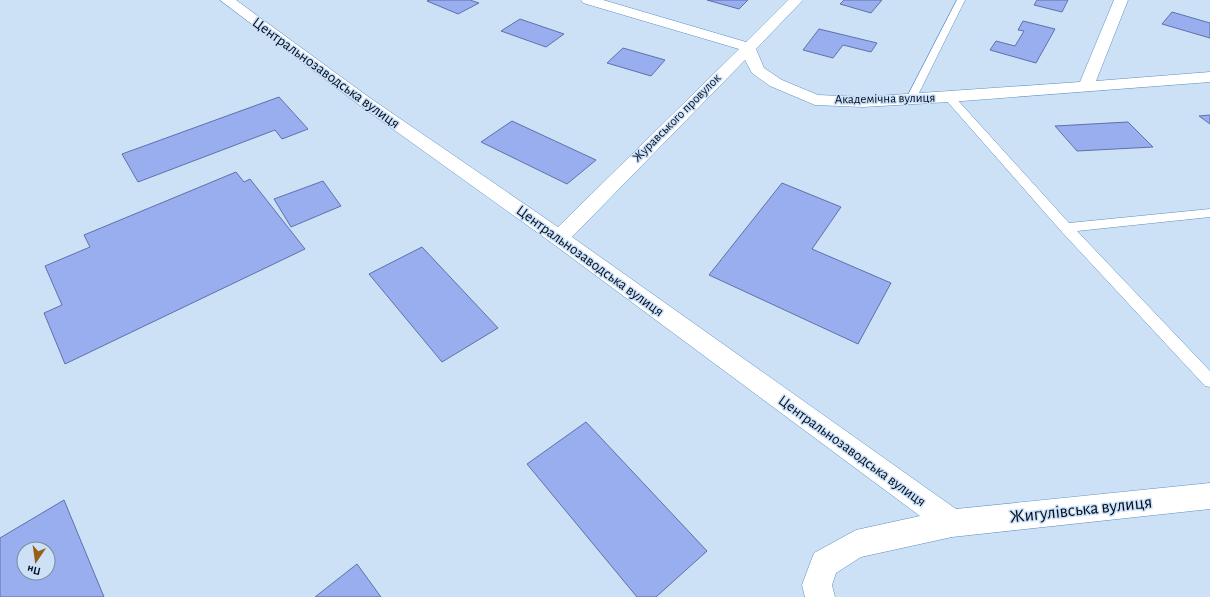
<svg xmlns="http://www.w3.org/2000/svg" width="1210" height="597" viewBox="0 0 1210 597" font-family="'Alegreya Sans',sans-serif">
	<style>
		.building { fill: #98aeef; stroke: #5f71ab; fill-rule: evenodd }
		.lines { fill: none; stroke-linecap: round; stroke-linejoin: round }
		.service-casing { stroke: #5e8fc2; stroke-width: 1 }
		.minor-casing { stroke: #5e8fc2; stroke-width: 1 }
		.service { fill: #fff; fill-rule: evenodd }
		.minor { fill: #fff; fill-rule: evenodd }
		.labels { text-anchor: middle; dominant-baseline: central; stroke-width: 3; stroke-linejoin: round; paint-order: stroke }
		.far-street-label { font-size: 13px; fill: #000d20; stroke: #cce0f6 }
		.street-label { font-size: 15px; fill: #000d20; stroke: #cce0f6 }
		.near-street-label { font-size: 18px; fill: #000d20; stroke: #cce0f6 }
	</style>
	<rect width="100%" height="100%" fill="#cce0f6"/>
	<!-- building -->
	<g class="building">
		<path d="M430 0H470L479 3 458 14 427 1Z"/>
		<path d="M707 0H748L739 9Z"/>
		<path d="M844 0H882L871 13 840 4Z"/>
		<path d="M1037 0H1068L1062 12 1034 5Z"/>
		<path d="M1172 12 1210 23V38L1162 24Z"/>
		<path d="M520 19 564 34 546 47 501 31Z"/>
		<path d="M1023 21 1055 29 1036 63 990 50 996 41 1015 46 1024 31 1018 30Z"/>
		<path d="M819 29 877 43 871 52 843 45 833 58 803 50Z"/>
		<path d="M623 48 665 60 651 76 607 63Z"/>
		<path d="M279 97 308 129 282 139 275 130 138 182 122 154Z"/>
		<path d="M1210 115V124L1199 116Z"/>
		<path d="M512 121 596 160 567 184 481 142Z"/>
		<path d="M1128 122 1153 147 1077 151 1055 126Z"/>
		<path d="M236 172 244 182 250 179 305 249 65 364 44 313 62 305 45 266 90 247 84 235Z"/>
		<path d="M323 181 341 206 291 227 274 199Z"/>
		<path d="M782 183 841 207 812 249 891 283 858 344 709 275Z"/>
		<path d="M422 247 498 328 442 362 369 274Z"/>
		<path d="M586 422 707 551 656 597H637L527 464Z"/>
		<path d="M64 500 104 597H0V538ZM24 549H48V573H24Z"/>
		<path d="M357 564 381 597H315Z"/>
	</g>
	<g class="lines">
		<defs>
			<g id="service">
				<path d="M957 0H965L916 99 911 102 907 101 906 99Z"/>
				<path d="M949 94 953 95 1069 223 1210 209V217L1077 231 1210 371V387L1205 386 1061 231 945 99 944 97 945 95Z"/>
			</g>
			<path id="minor" d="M220 0H236L370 98 558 227 739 49 583 3 581 0H603L746 42 788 0H803L756 49 764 68 782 80 818 95 863 97 1080 82 1114 0H1128L1096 81 1210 72V82L949 102 863 107 815 105 770 86 752 73 745 60 572 237 956 509 1210 483V509L952 537 861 557 836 573 832 585 835 597H805L802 585 814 553 856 530 920 516 552 243 358 104Z"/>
		</defs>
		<!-- service casing -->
		<use href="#service" class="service-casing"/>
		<!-- minor casing -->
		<use href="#minor" class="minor-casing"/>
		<!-- service -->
		<use href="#service" class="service"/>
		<!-- minor -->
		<use href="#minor" class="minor"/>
	</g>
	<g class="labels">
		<!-- far-street labels -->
		<g class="far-street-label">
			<text transform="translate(885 99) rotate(-1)">Академічна вулиця</text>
			<text transform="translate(677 118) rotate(-45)">Журавського провулок</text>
		</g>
		<!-- street labels -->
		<g class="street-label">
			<text transform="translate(326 73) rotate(36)">Центральнозаводська вулиця</text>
			<text transform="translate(590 261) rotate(36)">Центральнозаводська вулиця</text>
			<text transform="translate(852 451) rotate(36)">Центральнозаводська вулиця</text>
		</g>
		<!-- near-street labels -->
		<g class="near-street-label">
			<text transform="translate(1081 510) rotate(-6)">Жигулівська вулиця</text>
		</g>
	</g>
	<!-- north arrow -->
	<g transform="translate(36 561) rotate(193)"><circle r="19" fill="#cce0f6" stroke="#7a8ca0"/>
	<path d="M0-3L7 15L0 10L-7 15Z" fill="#966116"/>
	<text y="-6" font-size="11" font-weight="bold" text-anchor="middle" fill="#000d20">Пн</text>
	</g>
</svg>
